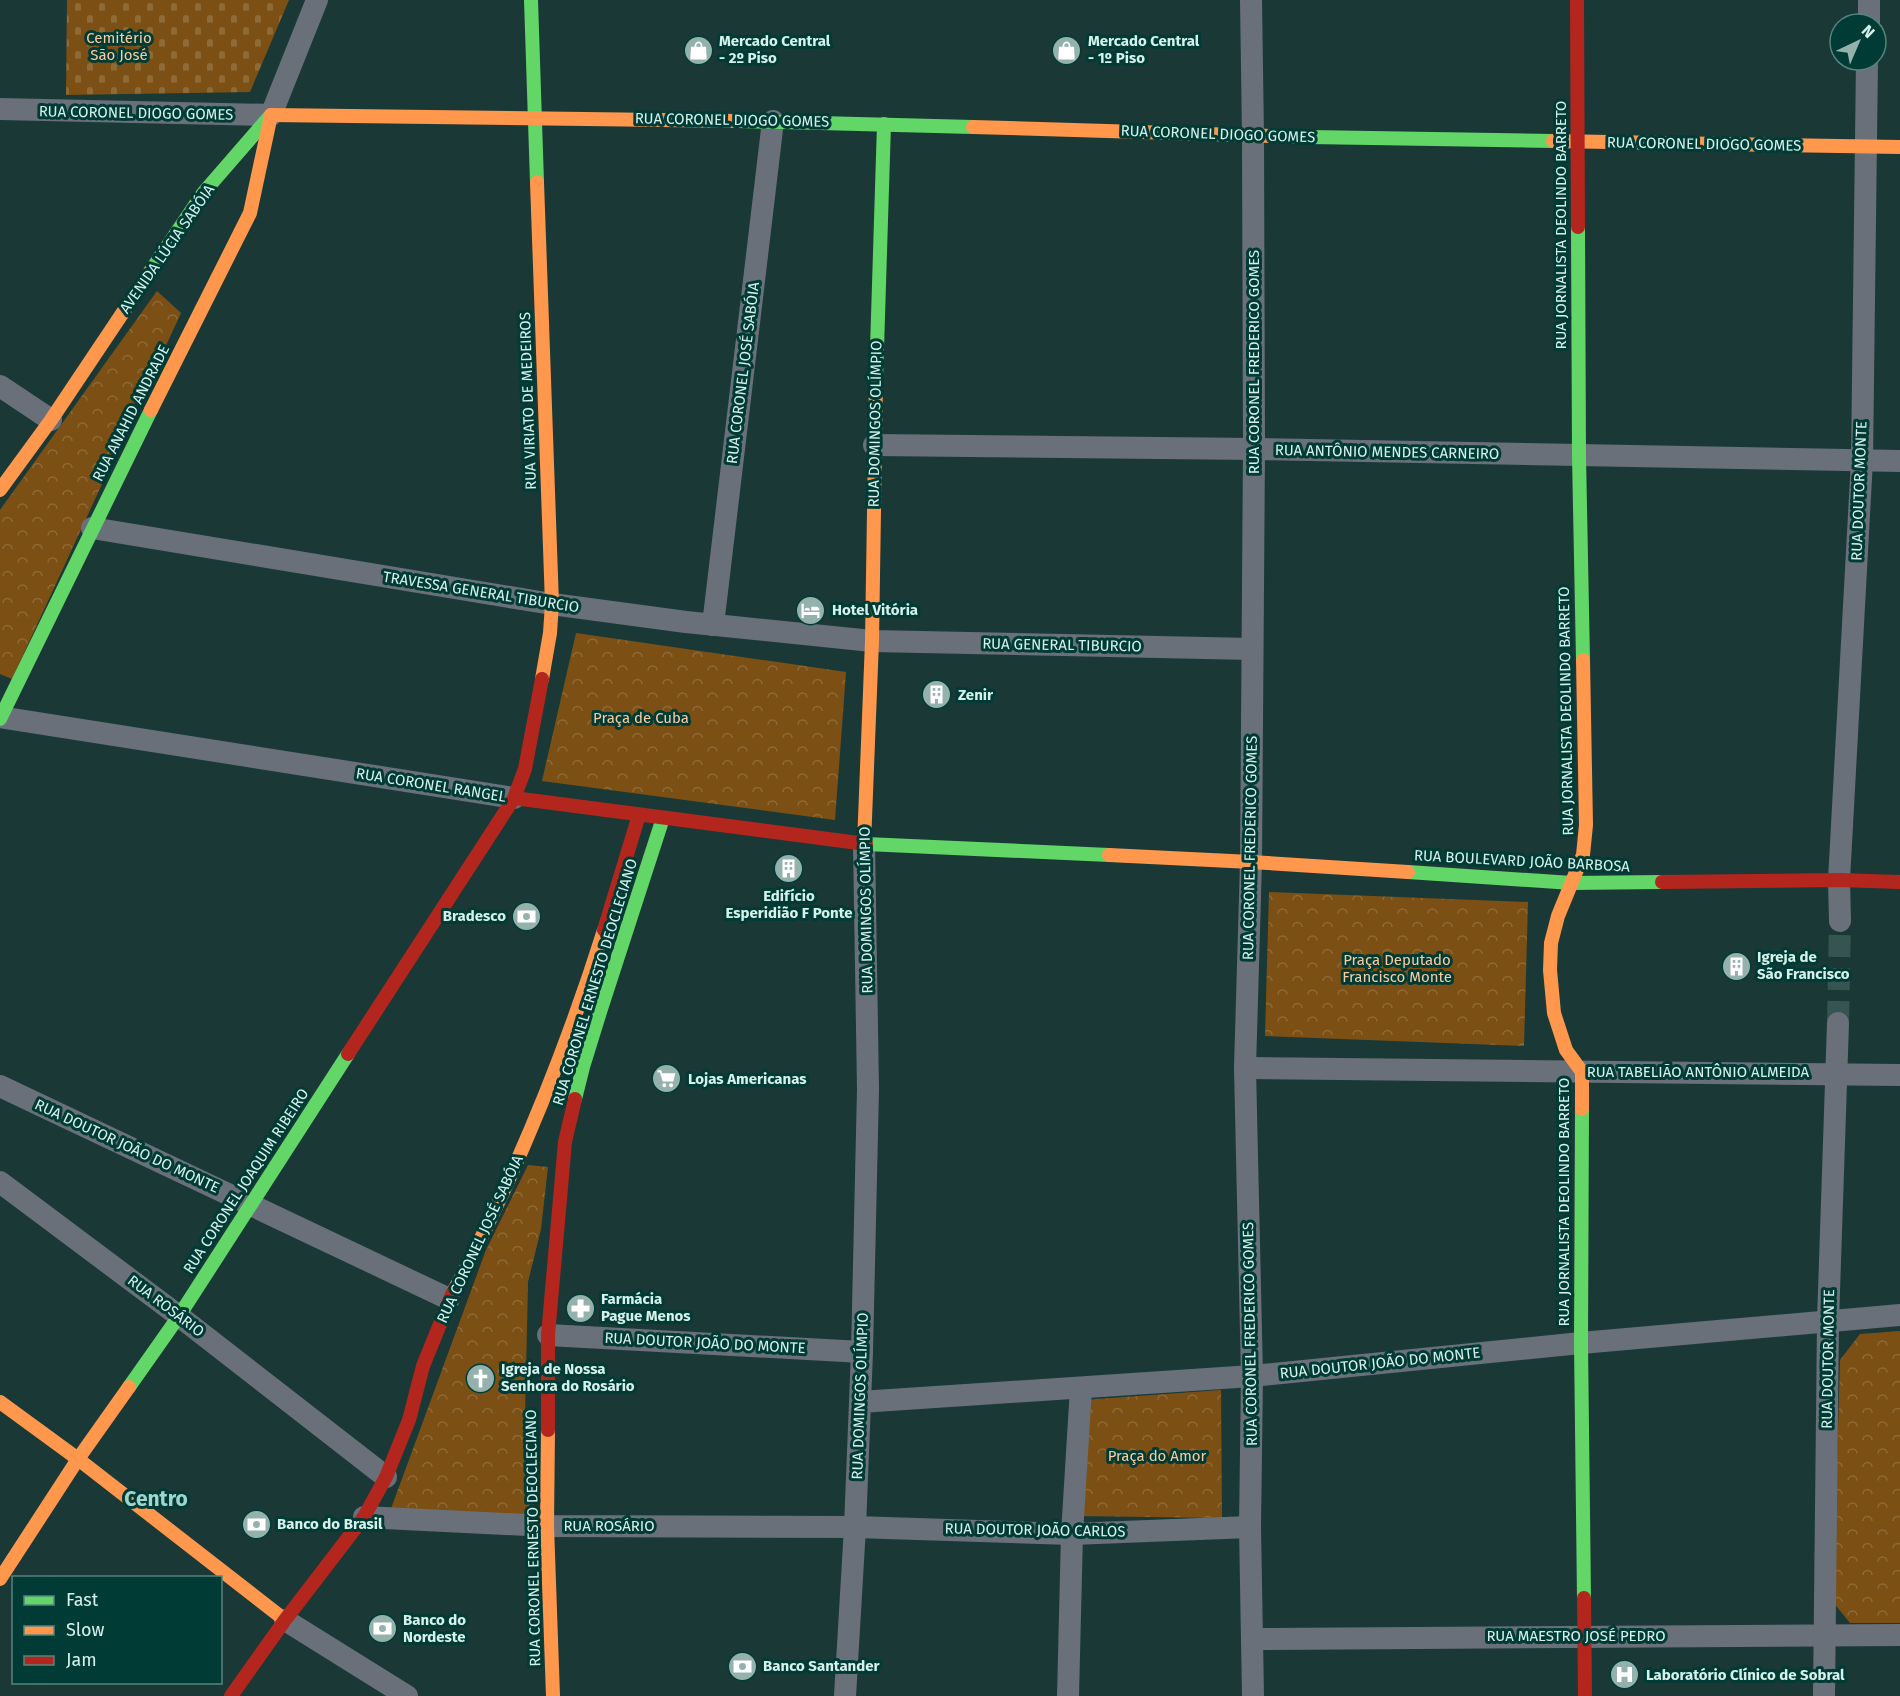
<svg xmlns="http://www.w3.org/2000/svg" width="1900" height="1696" viewBox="0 0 1900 1696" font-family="'Fira Sans',sans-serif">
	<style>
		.cemetery { fill: url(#cemetery-stones) }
		.park { fill: url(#park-crowns) }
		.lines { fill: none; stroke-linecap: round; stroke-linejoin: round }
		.street-tunnel { stroke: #365551; stroke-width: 22; stroke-dasharray: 22 11; stroke-linecap: butt }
		.street { stroke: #69707a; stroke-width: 22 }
		.fast { stroke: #63d668; stroke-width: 14 }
		.slow { stroke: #ff974d; stroke-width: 14 }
		.jam { stroke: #b3261e; stroke-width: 14 }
		.labels { text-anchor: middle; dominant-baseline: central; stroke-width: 6; stroke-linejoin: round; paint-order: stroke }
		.park-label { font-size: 15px; fill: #fbcc9f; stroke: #003b35 }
		.poi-label { font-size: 15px; font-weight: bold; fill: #d6f1ec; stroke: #003b35; text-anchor: start }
		.street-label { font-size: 15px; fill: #d6f1ec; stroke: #003b35 }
		.district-label { font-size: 21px; font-weight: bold; fill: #9fd5cd; stroke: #003b35 }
	</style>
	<defs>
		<pattern id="cemetery-stones" width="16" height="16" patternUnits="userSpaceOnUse" patternTransform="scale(1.5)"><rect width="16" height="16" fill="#7c5015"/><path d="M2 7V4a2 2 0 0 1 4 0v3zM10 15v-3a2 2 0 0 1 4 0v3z" fill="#8e6a37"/></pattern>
		<pattern id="park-crowns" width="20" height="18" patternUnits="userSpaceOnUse" patternTransform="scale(1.5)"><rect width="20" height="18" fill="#7c5015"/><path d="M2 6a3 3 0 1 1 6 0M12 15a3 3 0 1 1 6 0" fill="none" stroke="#8e6a37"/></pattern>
	</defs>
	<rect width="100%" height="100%" fill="#1a3936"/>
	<!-- cemetery -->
	<path class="cemetery" d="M67 0H289L250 92 66 95Z"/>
	<!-- park -->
	<g class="park">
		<path d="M157 291 181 313 12 679 0 674V510Z"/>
		<path d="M576 633 846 672 835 820 542 781Z"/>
		<path d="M1269 892 1528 902 1524 1046 1265 1036Z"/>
		<path d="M528 1165 548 1167 541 1229 528 1282 525 1417 537 1533 385 1525 486 1250Z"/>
		<path d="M1900 1331V1623H1850L1833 1602 1840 1360 1860 1334Z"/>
		<path d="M1221 1390 1222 1518 1079 1516 1083 1400Z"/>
	</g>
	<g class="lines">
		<!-- street-tunnel -->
		<path class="street-tunnel" d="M1838 1023 1840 921"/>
		<!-- street -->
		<g class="street">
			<path d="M1251 0 1253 136 1254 449 1251 862 1245 1068 1252 1376 1250 1527 1253 1696"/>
			<path d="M1869 24V0"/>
			<path d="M0 109 271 115 317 0"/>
			<path d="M0 386 51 420"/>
			<path d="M874 445 1254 449 1900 461"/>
			<path d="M92 528 552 604 686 622 872 641 1252 649"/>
			<path d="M713 625 773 121"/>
			<path d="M0 717 514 798"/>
			<path d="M1840 921 1839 880 1862 460 1867 60"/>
			<path d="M1245 1068 1900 1075"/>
			<path d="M0 1086 449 1299"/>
			<path d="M0 1182 179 1316 386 1477"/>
			<path d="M548 1335 862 1352"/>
			<path d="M860 1402 1252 1376 1581 1343 1900 1315"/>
			<path d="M364 1517 547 1526 855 1527 1072 1534 1250 1527"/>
			<path d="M285 1620 407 1696"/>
			<path d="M1253 1639 1900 1635"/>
			<path d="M845 1696 855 1527 862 1352 868 1089 864 844"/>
			<path d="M1068 1696 1072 1534 1081 1388"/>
			<path d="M1824 1696 1828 1321 1838 1023"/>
		</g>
		<!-- fast -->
		<g class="fast">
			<path d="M531 0 537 182"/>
			<path d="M739 121 973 127"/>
			<path d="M1309 137 1553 141"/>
			<path d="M1578 227 1579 456 1583 660"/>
			<path d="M150 272 204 192 270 116"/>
			<path d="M876 381 884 124"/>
			<path d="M0 719 151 410"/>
			<path d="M866 844 1109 855"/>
			<path d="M1408 872 1572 883 1662 882"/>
			<path d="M575 1099 583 1067 600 1012 663 818"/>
			<path d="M1582 1109 1581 1343 1584 1598"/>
			<path d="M129 1387 179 1316 348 1054"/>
		</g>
		<!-- slow -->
		<g class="slow">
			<path d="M271 115 739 121"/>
			<path d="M973 127 1309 137"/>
			<path d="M1553 141 1900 147"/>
			<path d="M537 182 552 604 550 633 542 679"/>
			<path d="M151 410 250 213 271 115"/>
			<path d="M0 490 51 420 150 272"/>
			<path d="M864 844 872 641 876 381"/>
			<path d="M1109 855 1251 862 1408 872"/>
			<path d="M1582 1109V1072L1566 1050 1554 1013 1550 970 1551 943 1558 916 1583 855 1586 825 1583 660"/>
			<path d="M453 1292C472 1259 488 1224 504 1190 543 1105 576 1019 604 930"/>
			<path d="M0 1402 78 1459 285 1620"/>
			<path d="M548 1430 547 1526 553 1696"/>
			<path d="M0 1579 78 1459 129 1387"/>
		</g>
		<!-- jam -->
		<g class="jam">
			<path d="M1577 0 1578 227"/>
			<path d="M514 798 866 844"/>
			<path d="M1662 882 1839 880 1900 882"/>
			<path d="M604 930 639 815"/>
			<path d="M348 1054 514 798 525 769 542 679"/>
			<path d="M548 1430V1335L565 1142 575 1099"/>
			<path d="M1584 1598 1585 1696"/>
			<path d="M231 1696 285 1620 364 1517 386 1477 409 1420 423 1366 453 1292"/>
		</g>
	</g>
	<!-- icons -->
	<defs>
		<symbol id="shop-disc" viewBox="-11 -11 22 22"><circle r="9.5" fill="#94b1ac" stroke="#003b35"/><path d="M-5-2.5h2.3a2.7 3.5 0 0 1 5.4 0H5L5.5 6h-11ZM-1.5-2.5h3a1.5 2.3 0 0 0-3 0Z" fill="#fff"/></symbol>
		<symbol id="hotel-disc" viewBox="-11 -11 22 22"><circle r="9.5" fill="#94b1ac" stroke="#003b35"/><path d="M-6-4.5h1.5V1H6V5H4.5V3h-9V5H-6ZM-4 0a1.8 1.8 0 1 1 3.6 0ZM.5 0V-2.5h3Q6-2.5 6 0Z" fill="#fff"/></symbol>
		<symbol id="building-disc" viewBox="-11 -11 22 22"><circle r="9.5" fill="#94b1ac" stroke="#003b35"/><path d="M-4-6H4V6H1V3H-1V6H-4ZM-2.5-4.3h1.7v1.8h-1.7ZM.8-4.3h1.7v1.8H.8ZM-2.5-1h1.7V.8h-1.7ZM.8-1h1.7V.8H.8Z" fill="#fff"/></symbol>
		<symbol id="bank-disc" viewBox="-11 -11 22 22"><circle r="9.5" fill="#94b1ac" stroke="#003b35"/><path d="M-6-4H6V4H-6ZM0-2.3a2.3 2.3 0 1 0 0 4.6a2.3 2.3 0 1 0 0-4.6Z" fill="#fff"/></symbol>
		<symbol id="supermarket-disc" viewBox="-11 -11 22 22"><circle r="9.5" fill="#94b1ac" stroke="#003b35"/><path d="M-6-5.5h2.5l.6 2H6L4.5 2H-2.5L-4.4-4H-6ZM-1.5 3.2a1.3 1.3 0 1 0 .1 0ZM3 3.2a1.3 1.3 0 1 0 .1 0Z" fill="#fff"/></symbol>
		<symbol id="pharmacy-disc" viewBox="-11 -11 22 22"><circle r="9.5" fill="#94b1ac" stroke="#003b35"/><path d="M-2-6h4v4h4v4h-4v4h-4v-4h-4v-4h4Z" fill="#fff"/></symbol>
		<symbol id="church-disc" viewBox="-11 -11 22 22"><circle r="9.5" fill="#94b1ac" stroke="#003b35"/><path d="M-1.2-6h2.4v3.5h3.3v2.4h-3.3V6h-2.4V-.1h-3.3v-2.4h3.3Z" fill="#fff"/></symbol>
		<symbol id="hospital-disc" viewBox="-11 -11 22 22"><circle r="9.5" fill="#94b1ac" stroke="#003b35"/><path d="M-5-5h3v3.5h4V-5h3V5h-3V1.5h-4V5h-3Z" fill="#fff"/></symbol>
	</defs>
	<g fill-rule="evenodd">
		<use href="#shop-disc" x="682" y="34" width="33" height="33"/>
		<use href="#shop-disc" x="1050" y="34" width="33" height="33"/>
		<use href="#hotel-disc" x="794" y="594" width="33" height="33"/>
		<use href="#building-disc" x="920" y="678" width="33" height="33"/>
		<use href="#building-disc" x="772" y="852" width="33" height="33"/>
		<use href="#bank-disc" x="510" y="900" width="33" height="33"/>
		<use href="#building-disc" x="1720" y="950" width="33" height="33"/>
		<use href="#supermarket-disc" x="650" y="1062" width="33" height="33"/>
		<use href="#pharmacy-disc" x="564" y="1292" width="33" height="33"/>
		<use href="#church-disc" x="464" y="1362" width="33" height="33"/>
		<use href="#bank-disc" x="240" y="1508" width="33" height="33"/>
		<use href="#bank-disc" x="366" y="1612" width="33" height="33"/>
		<use href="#bank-disc" x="726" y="1650" width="33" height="33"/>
		<use href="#hospital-disc" x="1608" y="1658" width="33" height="33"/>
	</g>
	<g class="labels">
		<!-- park labels -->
		<g class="park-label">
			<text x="119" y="38">Cemitério<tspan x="119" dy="17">São José</tspan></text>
			<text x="641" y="718">Praça de Cuba</text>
			<text x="1397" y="960">Praça Deputado<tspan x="1397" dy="17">Francisco Monte</tspan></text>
			<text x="1157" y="1456">Praça do Amor</text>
		</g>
		<!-- poi labels -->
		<g class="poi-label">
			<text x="719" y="41">Mercado Central<tspan x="719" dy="17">- 2º Piso</tspan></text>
			<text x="1088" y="41">Mercado Central<tspan x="1088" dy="17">- 1º Piso</tspan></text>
			<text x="832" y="610">Hotel Vitória</text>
			<text x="958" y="695">Zenir</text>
			<text x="789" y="896" text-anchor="middle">Edifício<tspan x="789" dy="17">Esperidião F Ponte</tspan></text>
			<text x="506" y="916" text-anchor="end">Bradesco</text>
			<text x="1757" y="957">Igreja de<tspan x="1757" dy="17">São Francisco</tspan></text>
			<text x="688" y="1079">Lojas Americanas</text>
			<text x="601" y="1299">Farmácia<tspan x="601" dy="17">Pague Menos</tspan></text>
			<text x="501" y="1369">Igreja de Nossa<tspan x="501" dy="17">Senhora do Rosário</tspan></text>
			<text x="277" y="1524">Banco do Brasil</text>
			<text x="403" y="1620">Banco do<tspan x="403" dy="17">Nordeste</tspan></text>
			<text x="763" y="1666">Banco Santander</text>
			<text x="1646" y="1675">Laboratório Clínico de Sobral</text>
		</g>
		<!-- street labels -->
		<g class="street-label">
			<text transform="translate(136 113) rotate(1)">RUA CORONEL DIOGO GOMES</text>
			<text transform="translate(732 120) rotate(1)">RUA CORONEL DIOGO GOMES</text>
			<text transform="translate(1218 134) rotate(2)">RUA CORONEL DIOGO GOMES</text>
			<text transform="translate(1704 144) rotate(1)">RUA CORONEL DIOGO GOMES</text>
			<text transform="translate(1561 225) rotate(-90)">RUA JORNALISTA DEOLINDO BARRETO</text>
			<text transform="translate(167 249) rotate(-55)">AVENIDA LÚCIA SABÓIA</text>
			<text transform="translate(1254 362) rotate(-90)">RUA CORONEL FREDERICO GOMES</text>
			<text transform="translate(743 373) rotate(-83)">RUA CORONEL JOSÉ SABÓIA</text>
			<text transform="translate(528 401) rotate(-92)">RUA VIRIATO DE MEDEIROS</text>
			<text transform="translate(131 413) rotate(-63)">RUA ANAHID ANDRADE</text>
			<text transform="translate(875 424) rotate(-89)">RUA DOMINGOS OLÍMPIO</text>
			<text transform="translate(1387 452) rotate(1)">RUA ANTÔNIO MENDES CARNEIRO</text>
			<text transform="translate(1859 491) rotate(-88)">RUA DOUTOR MONTE</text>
			<text transform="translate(481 592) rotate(9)">TRAVESSA GENERAL TIBURCIO</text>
			<text transform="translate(1062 645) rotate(1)">RUA GENERAL TIBURCIO</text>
			<text transform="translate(1566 711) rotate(-91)">RUA JORNALISTA DEOLINDO BARRETO</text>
			<text transform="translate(431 785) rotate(9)">RUA CORONEL RANGEL</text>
			<text transform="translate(1250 848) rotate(-89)">RUA CORONEL FREDERICO GOMES</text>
			<text transform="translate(1522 861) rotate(3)">RUA BOULEVARD JOÃO BARBOSA</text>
			<text transform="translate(866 910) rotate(-91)">RUA DOMINGOS OLÍMPIO</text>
			<text transform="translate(595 982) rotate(-73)">RUA CORONEL ERNESTO DEOCLECIANO</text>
			<text x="1698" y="1072">RUA TABELIÃO ANTÔNIO ALMEIDA</text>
			<text transform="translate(127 1146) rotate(25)">RUA DOUTOR JOÃO DO MONTE</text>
			<text transform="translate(246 1181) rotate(-57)">RUA CORONEL JOAQUIM RIBEIRO</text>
			<text transform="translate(1564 1202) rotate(-90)">RUA JORNALISTA DEOLINDO BARRETO</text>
			<text transform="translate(480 1239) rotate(-65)">RUA CORONEL JOSÉ SABÓIA</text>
			<text transform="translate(166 1306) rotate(37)">RUA ROSÁRIO</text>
			<text transform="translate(1250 1334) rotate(-91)">RUA CORONEL FREDERICO GOMES</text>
			<text transform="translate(705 1343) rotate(3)">RUA DOUTOR JOÃO DO MONTE</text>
			<text transform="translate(1828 1359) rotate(-89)">RUA DOUTOR MONTE</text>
			<text transform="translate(1380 1363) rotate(-6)">RUA DOUTOR JOÃO DO MONTE</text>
			<text transform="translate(860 1396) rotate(-88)">RUA DOMINGOS OLÍMPIO</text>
			<text x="609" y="1526">RUA ROSÁRIO</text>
			<text transform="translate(1035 1530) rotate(1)">RUA DOUTOR JOÃO CARLOS</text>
			<text transform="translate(533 1538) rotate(-91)">RUA CORONEL ERNESTO DEOCLECIANO</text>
			<text x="1576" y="1636">RUA MAESTRO JOSÉ PEDRO</text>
		</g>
		<!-- district labels -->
		<g class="district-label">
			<text x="156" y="1499">Centro</text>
		</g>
	</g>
	<!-- legend -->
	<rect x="12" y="1576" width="210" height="108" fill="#003b35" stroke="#56847e" stroke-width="1.5"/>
	<rect x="24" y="1596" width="30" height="9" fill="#63d668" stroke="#56847e" stroke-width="1.5"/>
	<text x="66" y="1606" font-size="18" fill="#d6f1ec">Fast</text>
	<rect x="24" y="1626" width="30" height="9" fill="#ff974d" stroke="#56847e" stroke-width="1.5"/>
	<text x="66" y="1636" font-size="18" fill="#d6f1ec">Slow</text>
	<rect x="24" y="1656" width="30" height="9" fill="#b3261e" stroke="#56847e" stroke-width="1.5"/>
	<text x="66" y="1666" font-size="18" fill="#d6f1ec">Jam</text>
	<!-- north arrow -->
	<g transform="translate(1858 42) rotate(44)"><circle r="28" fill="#003b35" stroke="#56847e" stroke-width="1.5"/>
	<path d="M0-4.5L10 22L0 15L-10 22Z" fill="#94b1ac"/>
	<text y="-9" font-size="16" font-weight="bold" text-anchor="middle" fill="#d6f1ec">N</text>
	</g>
</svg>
